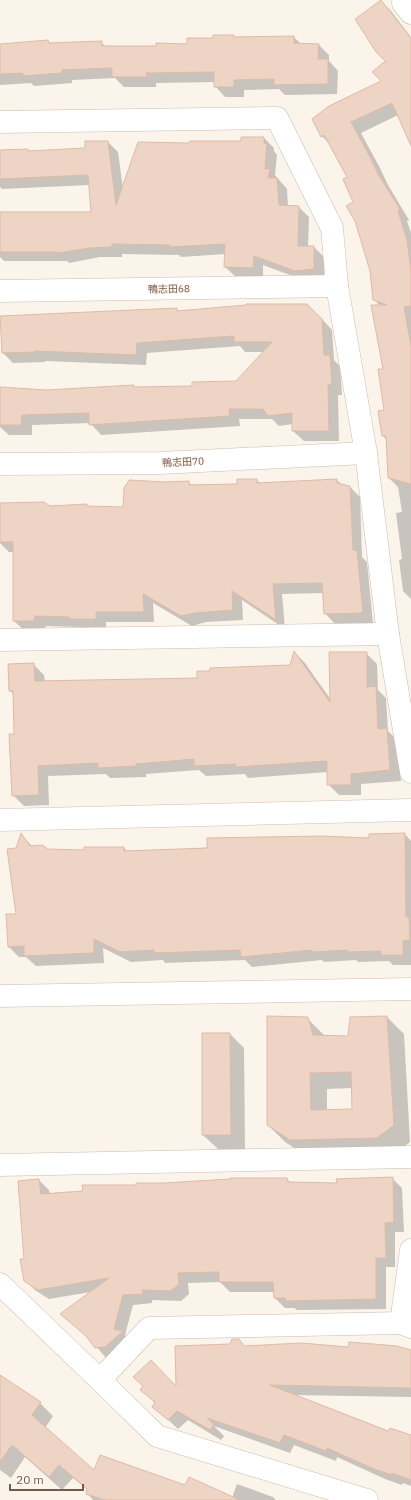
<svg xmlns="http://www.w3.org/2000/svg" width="411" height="1500" viewBox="0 0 411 1500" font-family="'IBM Plex Sans','Noto Sans JP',sans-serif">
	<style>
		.shadow { fill: #0003; fill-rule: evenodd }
		.building { fill: #eed4c4; stroke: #e0baa6; fill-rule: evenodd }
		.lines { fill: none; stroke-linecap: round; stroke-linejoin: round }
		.street-casing { stroke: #cdbcb1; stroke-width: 23 }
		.secondary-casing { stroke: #d1beb1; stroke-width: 23 }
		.street { stroke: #fff; stroke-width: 22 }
		.secondary { stroke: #fff; stroke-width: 22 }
		.labels { text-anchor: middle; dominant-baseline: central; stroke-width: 3; stroke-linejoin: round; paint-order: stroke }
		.street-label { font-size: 10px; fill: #745b4f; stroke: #fef8f1 }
	</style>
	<rect width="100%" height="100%" fill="#fbf4eb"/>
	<!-- shadow -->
	<g class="shadow">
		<path d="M381 1 391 11 410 36 402 42 411 52V140L398 115 361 133 380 168 388 185 409 220 407 221 411 233V599L403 591 399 560 402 559 396 513 402 512 398 487 389 478 387 440 383 436 385 411 380 306 374 299 370 271 348 178 331 145 322 136 383 82 389 64Z"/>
		<path d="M233 36 235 38 294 37 301 44 319 45 329 55V61L338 71 337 94 285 95 279 89 244 90V97H225L215 86V82L156 83V87H124L115 78 72 80V83L34 86 31 83 0 85V45L48 41 50 44 101 42 106 47H157L188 45Z"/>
		<path d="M264 138 274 148V151L277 155 275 175 287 189 288 207H299L309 217 308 247H314L324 257V279L306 281 263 265V278L236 277 225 267 226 254 181 257 179 255 122 254V257H100L69 263 67 261H4L0 257V213H92L89 185 2 189 0 187V151L27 150 29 152 86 149 108 142 118 152 123 189 190 144 242 142Z"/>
		<path d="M176 309 179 312 322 319 332 330 334 360 340 366 342 395H338L339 441H304L293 431V424L279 426 272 419H239L240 426 101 435 90 423 32 425V435H9L0 427V388L47 391 133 386 135 388 193 387 236 382 264 352H245L240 346 147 353 146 365 45 361V362L13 363 3 353Z"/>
		<path d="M257 480 260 483 337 480 342 485 350 487 360 497 362 557 367 562 373 623 335 624 325 613 324 593 282 594 285 629 242 600 243 620 206 622 192 626 153 603 154 622H106V629H81L79 627 46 626 44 631H25L14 621V552H9L0 543V504L124 508 165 483 188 482 193 486 238 485Z"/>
		<path d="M295 653 305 663 331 700 366 653 377 664 378 690 386 698 388 731 397 740 401 781 361 784V795H339L328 784V772L248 778 245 774 206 776 199 770 146 774V777L110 778 106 774 48 776 49 805 24 806 13 795 15 735 14 694 10 691 33 664 44 675 45 681 198 679 291 666Z"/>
		<path d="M405 834 411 841V965H393L389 961 358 962 356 960 324 962 322 960 252 967 245 960 165 963 163 960 131 962 103 948 104 963 36 966 26 957H19L9 947 17 915V849L21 835 33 847 48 850 85 851 124 848 128 852 370 839Z"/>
		<path d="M387 1017 404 1034 410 1142 394 1155 308 1157 285 1142 268 1125 307 1018 325 1036 349 1037ZM352 1088 353 1110H327V1089Z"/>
		<path d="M203 1034H230L244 1048 245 1149H218L203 1135Z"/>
		<path d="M392 1178 402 1188 404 1232H395V1267H386V1309L297 1310 294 1308H285L275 1298V1292H230L220 1282 188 1283 189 1294 181 1301 152 1300V1303L133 1305 125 1335 132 1342 106 1358 89 1338 72 1324 91 1292 49 1299 35 1290 25 1280 26 1260 19 1182 39 1180 49 1190 50 1194 137 1186 287 1179 291 1183 338 1184Z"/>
		<path d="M238 1340 245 1347 349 1348V1343L401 1347 411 1351V1397L294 1395 389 1432 411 1436V1486L403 1483 402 1485 385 1479 337 1457 336 1461 294 1445 290 1453 214 1426 224 1436 221 1440 188 1420 178 1429 153 1406 155 1403 142 1390 177 1388Z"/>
		<path d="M0 1376 40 1403 53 1416 45 1428 95 1472 186 1486 232 1498 237 1484 273 1497 276 1500H93L87 1493 88 1490 73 1478 62 1490 25 1457 11 1478 0 1470Z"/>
	</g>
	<!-- building -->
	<g class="building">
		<path d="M381 0 411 38V146L392 103 351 122 370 157 378 174 400 209 398 211 407 240 411 272V306L404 307 411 346V484L388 478 386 436H382L378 411 384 410 378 369H383L371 305H387L373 300 370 271 355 221 346 206 353 202 343 179 347 177 324 135 321 137 312 119 329 106 381 81 372 72 384 62H386L376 52 355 19Z"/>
		<path d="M213 35H234V37L294 36V43L319 44 318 59H328V84L274 85V79L234 80V87H214V72L146 73 147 77H112V68L62 70V73L23 76V73L0 74V44L48 40 49 43 102 41V46H156V43L187 44V38H213Z"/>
		<path d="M241 137H264V143L267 144 265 169 270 168 268 178H277L279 205 299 206 298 246H314V269L295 271 254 256 253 268 224 267 225 244 170 247V245L112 244V247L90 248 58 253 57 252H0V212H91L88 175 0 179V150L28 149V151L85 148V141H108L116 205 138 142 189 143 190 141H241Z"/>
		<path d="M246 304H307L322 319 324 355H330L332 385H328L329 431H292V413L268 416 263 409H229L230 416 89 425V413L22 415 21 425H0V387L47 390 134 385V387L192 386V382L236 381 272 342H234V336L137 343 136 355 35 351V352L2 353 0 316 177 308V311L246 305Z"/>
		<path d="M237 479H257V483L337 479V483L350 486 353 550 357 551 363 613 324 614 322 583 273 584 276 620 232 591 233 610 195 613 181 616 143 594 144 612H96V619H69V617L35 616 34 621H13V542H0V503L44 502 50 506 87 504V506L123 507 124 488 129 480 165 482 189 481V485L237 484Z"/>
		<path d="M294 651 330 702 329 652H367V687L376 686 378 729 387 728 390 770 351 774V785H327V761L236 767V764L194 766V759L136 764V766L98 768V763L38 766 39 795 12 796 9 734H14L13 691H9L8 664 34 663 35 681 197 678V671H210V668L290 665Z"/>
		<path d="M21 833 30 846 42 845 48 849 84 850V847H124V851L207 848V838L322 836 369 838V834L405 833 406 917H409L410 940 403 941V955H381V951L347 952V950L312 952V950L241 957 240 950 154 953V950L120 952 94 939V953L24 956V946L8 947 6 914H16L7 849 16 848Z"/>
		<path d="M267 1016 308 1017 313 1035 348 1036 350 1017 387 1016 394 1125 377 1138 290 1140 267 1125ZM351 1072 352 1109 311 1110 310 1073Z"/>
		<path d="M202 1033H230L231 1135H202Z"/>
		<path d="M393 1177 394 1222 385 1223 386 1258H376V1299L286 1301 285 1298H274L273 1282H219V1272L178 1273 179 1284 171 1291 142 1290 143 1294 123 1295 114 1329 123 1331 105 1347 95 1348 85 1335 60 1314 109 1278 38 1290 24 1281 20 1259H24L18 1181 39 1179 41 1194 83 1191 82 1185H136V1183H164L230 1179V1178H287L288 1182 337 1183 336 1179Z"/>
		<path d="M232 1339H239L244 1346 301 1343 348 1347 349 1342 397 1346 411 1350V1388L270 1385 388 1431 390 1428 411 1435V1480L392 1473V1475L374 1469 327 1448 326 1451 284 1435 280 1443 207 1418 214 1425 210 1430 177 1411 168 1420 152 1407 155 1402 140 1390 143 1386 133 1377 151 1360 176 1386 175 1346 230 1344Z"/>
		<path d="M0 1375 41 1402 32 1415 94 1470 100 1455 185 1485 189 1477 240 1500H105L86 1494 87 1489 59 1465 49 1477 12 1445 0 1462Z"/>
	</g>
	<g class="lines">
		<defs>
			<g id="street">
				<path d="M403 3 411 13"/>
				<path d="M0 122 277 118 332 228 337 286 366 453 388 634 411 772"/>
				<path d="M0 291 337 286"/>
				<path d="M0 464 160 463 366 453"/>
				<path d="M0 640 388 634"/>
				<path d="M0 996 411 989"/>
				<path d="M0 1165 411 1157"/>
				<path d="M0 1284 100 1380 157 1436 367 1500"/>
				<path d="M401 1323 411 1250"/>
				<path d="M100 1380 149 1328 401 1323 411 1327"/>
			</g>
			<path id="secondary" d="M0 820 411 810"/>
		</defs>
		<!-- street casing -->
		<use href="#street" class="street-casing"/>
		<!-- secondary casing -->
		<use href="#secondary" class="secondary-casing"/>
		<!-- street -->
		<use href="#street" class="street"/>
		<!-- secondary -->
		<use href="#secondary" class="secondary"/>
	</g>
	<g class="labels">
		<!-- street labels -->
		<g class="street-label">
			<text transform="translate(169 289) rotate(-1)">鴨志田68</text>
			<text transform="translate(183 462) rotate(-3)">鴨志田70</text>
		</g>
	</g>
	<!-- scale -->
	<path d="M10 1484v6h73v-6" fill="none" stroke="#745b4f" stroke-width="2"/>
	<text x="16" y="1484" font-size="12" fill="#745b4f" stroke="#fef8f1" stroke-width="3" paint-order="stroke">20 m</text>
</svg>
